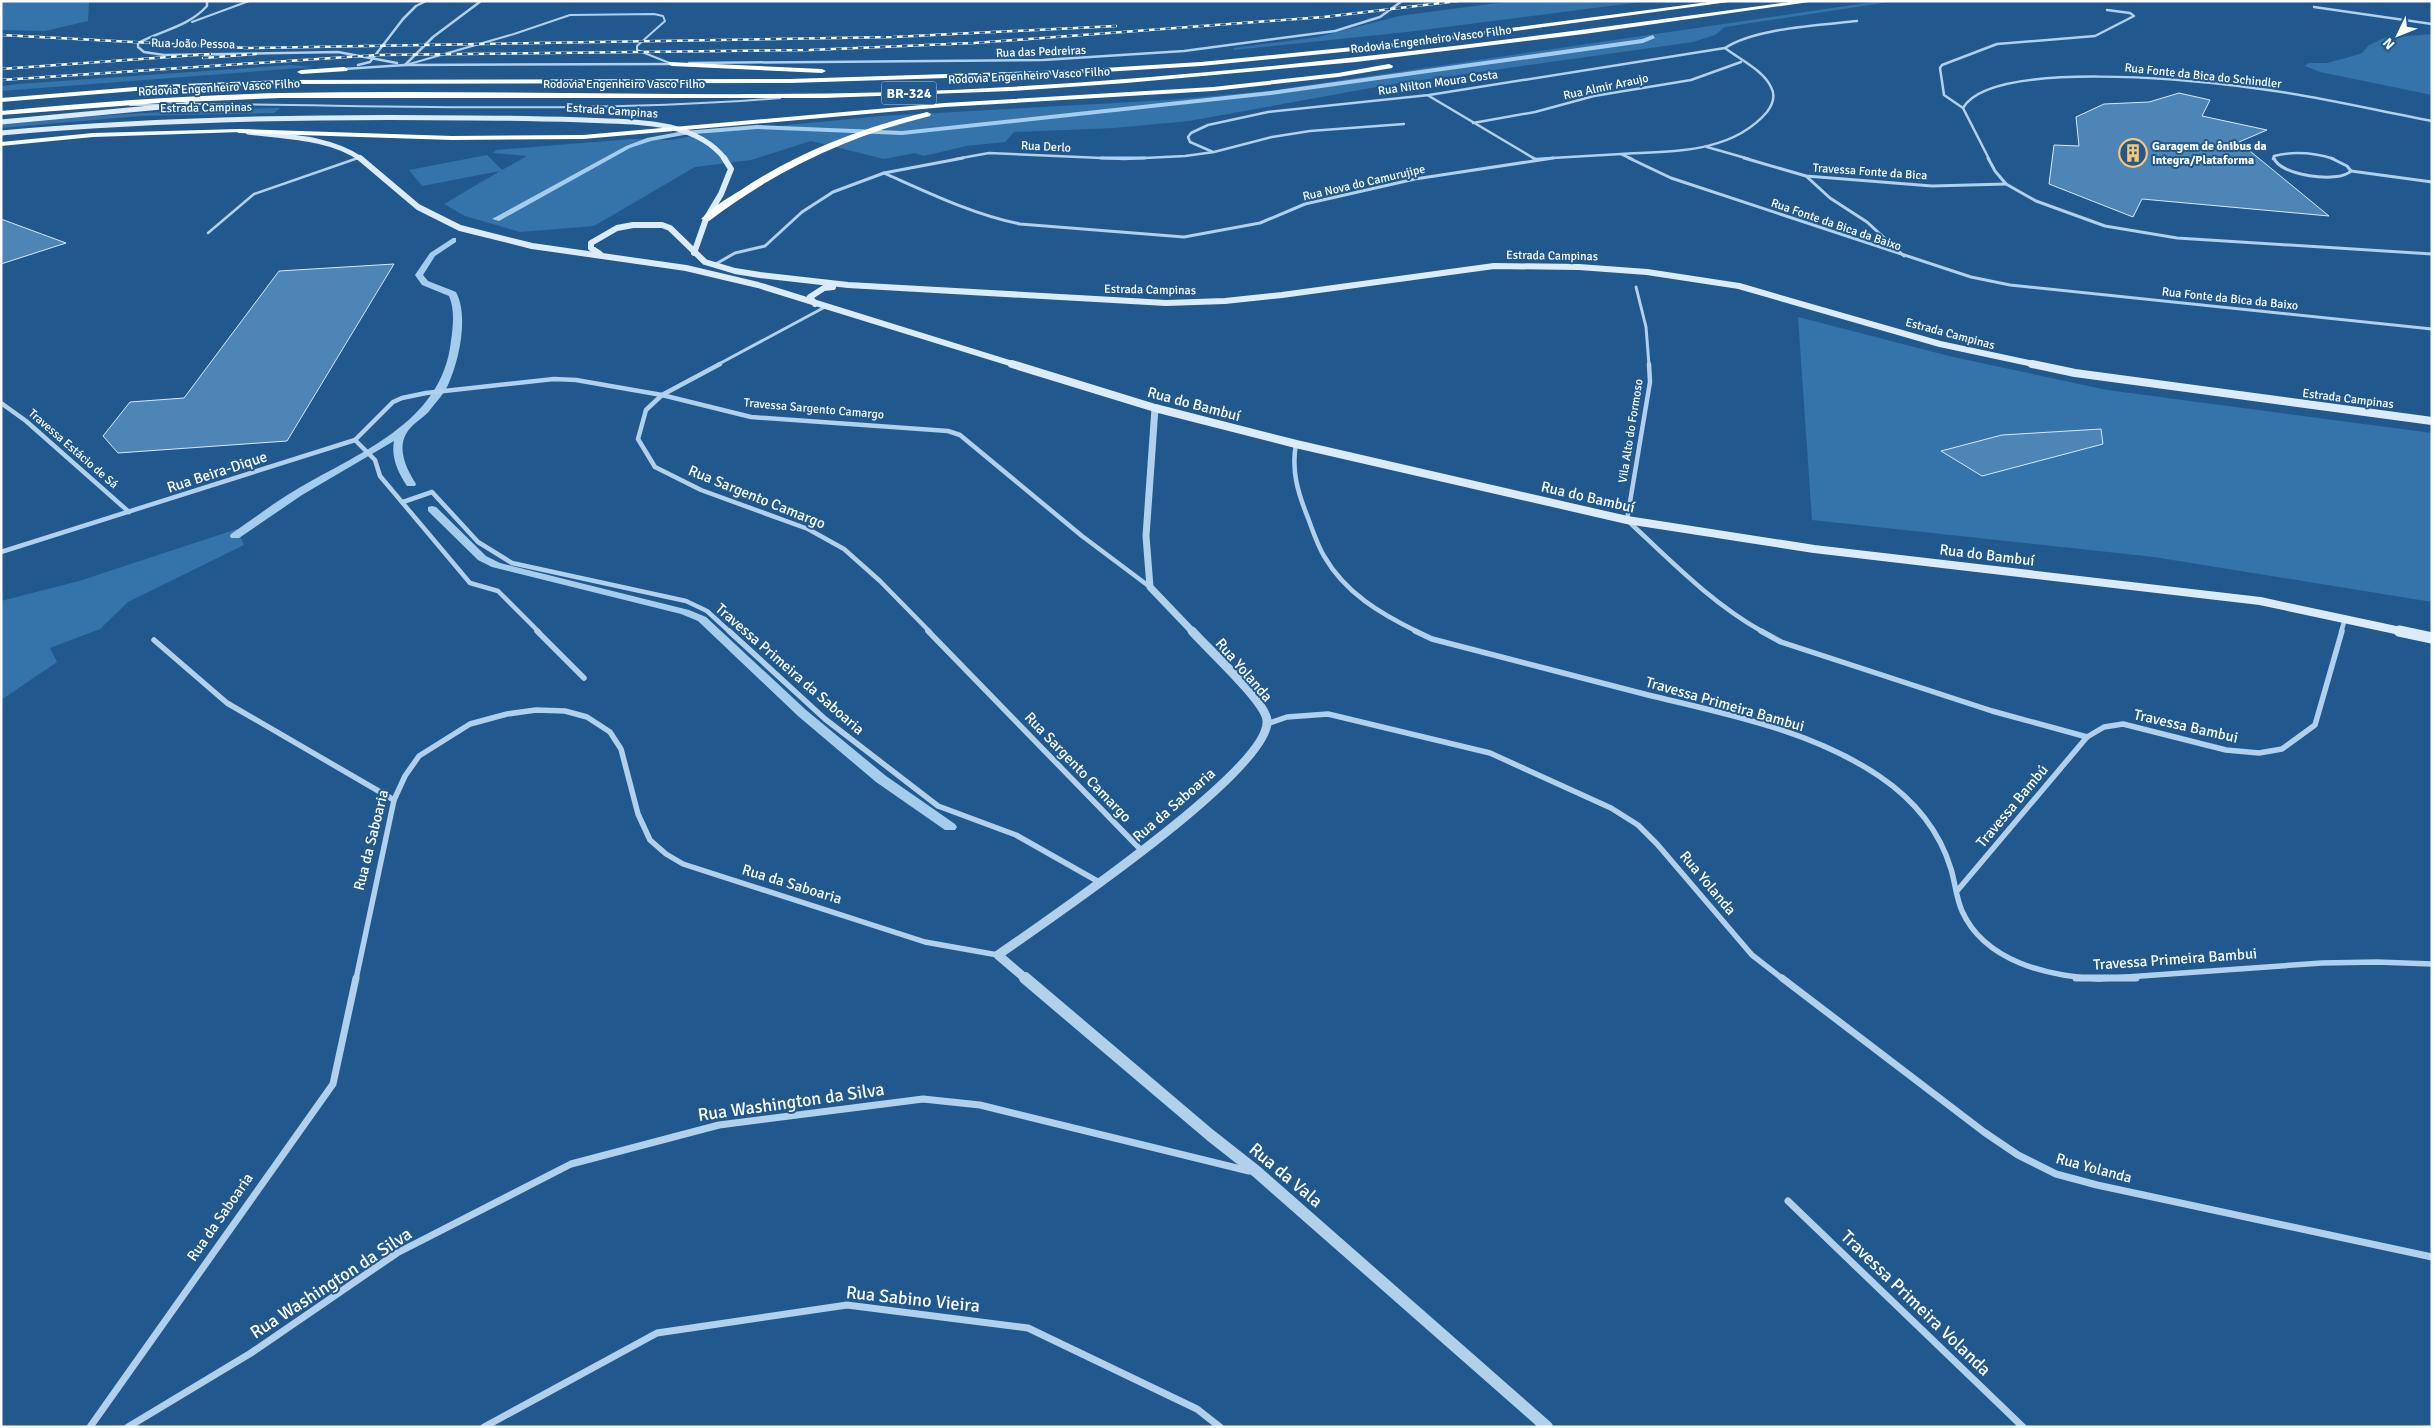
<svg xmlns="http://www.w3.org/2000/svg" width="2433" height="1428" viewBox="0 0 2433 1428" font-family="Signika,sans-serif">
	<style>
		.green { fill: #3573ab }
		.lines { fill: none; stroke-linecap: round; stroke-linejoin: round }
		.stream { fill: #a4cced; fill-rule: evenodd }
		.building { fill: #4e85b7; stroke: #d6e8f9 }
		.service-far1 { stroke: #b0d0ec; stroke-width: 2 }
		.service { stroke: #b0d0ec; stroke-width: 2.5 }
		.minor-far4 { stroke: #b0d0ec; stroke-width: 2.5 }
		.minor-far3 { stroke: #b0d0ec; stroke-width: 3 }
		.minor-far2 { stroke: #b0d0ec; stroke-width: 4.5 }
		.minor-far1 { stroke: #b0d0ec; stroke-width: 5.5 }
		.minor { stroke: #b0d0ec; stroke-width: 7 }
		.tertiary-far2 { stroke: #b0d0ec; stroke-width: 7 }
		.tertiary-far1 { stroke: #b0d0ec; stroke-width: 9 }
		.tertiary { stroke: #b0d0ec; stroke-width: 12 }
		.secondary-far3 { stroke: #dcebf9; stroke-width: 5 }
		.secondary-far2 { stroke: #dcebf9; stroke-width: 6 }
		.secondary-far1 { stroke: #dcebf9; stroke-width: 8 }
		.secondary { stroke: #dcebf9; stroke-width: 11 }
		.primary { fill: #f6faff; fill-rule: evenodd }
		.motorway { fill: #fff; fill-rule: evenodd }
		.rail-casing { stroke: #fff; stroke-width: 2.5 }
		.rail { stroke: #21598e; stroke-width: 2; stroke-dasharray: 5.5; stroke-linecap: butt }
		.labels { text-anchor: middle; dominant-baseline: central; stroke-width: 4; stroke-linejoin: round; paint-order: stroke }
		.far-street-label { font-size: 12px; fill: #fff; stroke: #21598e }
		.far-poi-label { font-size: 12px; font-weight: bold; fill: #fff; stroke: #21598e; text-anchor: start }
		.shield { fill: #21598e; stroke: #bccddd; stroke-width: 1 }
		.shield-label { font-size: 14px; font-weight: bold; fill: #fff }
		.street-label { font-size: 15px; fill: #fff; stroke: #21598e }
		.near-street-label { font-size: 18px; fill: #fff; stroke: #21598e }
	</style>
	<rect width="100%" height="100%" fill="#21598e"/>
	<!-- green -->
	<g class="green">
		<path d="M1 1H89L88 21 45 31 1 30Z"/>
		<path d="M1512 1H1648L1407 32 1233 50 1234 48 1318 37 1399 16Z"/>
		<path d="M1880 1H1895L1725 27 1715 35 1693 42 1393 84 1189 121 1114 128 1014 132 1005 142 966 146 924 156 915 153 884 159 811 141 751 160 695 167 594 226 520 232 465 216 444 204 500 171 422 186 409 170 487 155 502 170 527 156 493 153 496 150 631 139 671 140 715 132 881 116 1169 100 1268 91Z"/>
		<path d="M2432 34V95L2320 72 2305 66 2309 63H2327L2346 58 2362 53 2369 45 2384 38Z"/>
		<path d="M290 65 313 67 1 91V86L18 84Z"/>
		<path d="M280 108 274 113 141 116 1 128V123C94 115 187 110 280 108Z"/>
		<path d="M1798 317 1953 357 2107 390 2432 433V602L2154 557 1812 520Z"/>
		<path d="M237 529 244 545 128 602 100 629 50 648 57 662 1 700V601L79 581Z"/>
	</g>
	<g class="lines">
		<!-- stream -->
		<g class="stream">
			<path d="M1653 35 1655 38 1643 43 1271 95 902 135 757 129 684 135 651 141 630 148 499 221 492 219 626 146 647 138 684 131 757 125 902 131 1271 91 1642 39Z"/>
			<path d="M453 238H456V242L435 256 423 275 428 281 456 292C469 316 459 361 448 385 444 394 436 402 430 410 424 418 411 424 406 434 397 450 407 470 416 484L415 486H407C398 472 391 458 394 441L302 495 239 538H231L230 536 231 534C252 520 272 504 294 491 357 453 442 424 451 341 453 326 455 310 449 296L422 285 415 275 430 253Z"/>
			<path d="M432 506 436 507 486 556 500 563 689 610 706 617 806 710 886 776 955 824 957 827 955 830H945L876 782 798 716 698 621 681 614 492 567 478 560 428 511V507Z"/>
		</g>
	</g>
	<!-- building -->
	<g class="building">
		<path d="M2179 93 2210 100 2202 116 2267 130 2239 142 2329 216 2142 199 2133 217 2049 184 2054 145 2079 146 2076 117 2104 104 2149 102Z"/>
		<path d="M1 219 66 243 1 264Z"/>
		<path d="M394 264 287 441 118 453 103 436 130 402 184 398 279 271Z"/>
		<path d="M2101 429 2103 444 1982 476 1941 451 2002 435Z"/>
	</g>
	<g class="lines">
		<!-- service-far1 -->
		<g class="service-far1">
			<path d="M192 22 249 1"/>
			<path d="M406 65 514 34 570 15 654 14 663 16 665 21 637 46V50L672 64"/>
			<path d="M192 104C388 105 584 114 780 98"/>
			<path d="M130 105H163"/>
			<path d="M355 159 361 157"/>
		</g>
		<!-- service -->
		<path class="service" d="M208 233 254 194 358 158"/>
		<!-- minor-far4 -->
		<g class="minor-far4">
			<path d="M207 1V6C188 27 162 30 138 43V47L144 52 164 55 338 52 397 63"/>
			<path d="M2314 7 2432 24"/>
			<path d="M689 63 1043 60 1184 51 1335 31 1380 17 1402 1"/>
			<path d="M358 65 370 62 403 19 416 6 426 1"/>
			<path d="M405 65 433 37 481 1"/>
			<path d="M344 69 405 65 673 64"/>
			<path d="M1429 96 1535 159"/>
			<path d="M1963 108 1944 95 1940 68 1942 65 1997 44 2095 36 2134 16 2130 13 2107 10"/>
			<path d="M1473 123 1535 112 1594 96 1691 80 1741 62"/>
			<path d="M1707 147 1749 159"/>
			<path d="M1213 152 1190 142 1188 137 1191 133 1208 125 1268 112 1429 95 1725 48"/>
			<path d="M956 159 989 153 1124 159 1185 156 1214 152 1272 137 1310 131 1404 124"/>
			<path d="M1535 159 1621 154"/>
			<path d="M1632 159 1621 154C1671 151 1731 154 1767 112 1773 104 1776 96 1771 87 1763 70 1739 59 1725 48 1755 28 1821 25 1857 21"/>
			<path d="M1989 159 1963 108C1992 58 2200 81 2253 88 2313 95 2373 110 2432 121"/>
			<path d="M2273 159 2274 156C2294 151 2315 153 2334 159"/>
		</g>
		<!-- minor-far3 -->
		<g class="minor-far3">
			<path d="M1101 158H1145"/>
			<path d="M1533 158 1535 159"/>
			<path d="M1629 158 1671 178 1971 277 2010 285 2432 329"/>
			<path d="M1744 158 1806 176 1932 186 2006 184"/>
			<path d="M1988 158 1995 171 2006 184 2036 201 2105 226 2177 238 2432 254"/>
			<path d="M2274 158C2279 175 2338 184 2351 171L2347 166 2331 158"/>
			<path d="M2351 171 2432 182"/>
			<path d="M884 173C929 193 972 214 1020 224L1184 237 1260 223 1305 204 1415 179 1553 158"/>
			<path d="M1806 176 1830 198 1867 222 1904 256"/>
			<path d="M714 265 735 253 765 246 802 212 833 192 884 173 963 158"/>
			<path d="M1636 287 1646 327 1649 365"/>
			<path d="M717 365 825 307"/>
		</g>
		<!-- minor-far2 -->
		<g class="minor-far2">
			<path d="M720 364 662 395 646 410 638 439 655 467 701 490 808 529 844 549 880 581 930 632"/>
			<path d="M1649 364 1650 382 1627 520C1670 560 1711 603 1763 632"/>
			<path d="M1 403 26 421 129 512"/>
			<path d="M355 440 375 460 380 476 470 583 498 591 539 632"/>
			<path d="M1296 444C1291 471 1298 493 1308 518 1313 531 1317 544 1324 556 1345 593 1381 614 1418 632"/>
			<path d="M403 502 432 492 478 542 512 563 686 601 707 611 730 632"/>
			<path d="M1 552 355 440 393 402 402 398 426 393 554 379 576 380 662 395 751 417 948 431 960 435 1082 536 1150 587"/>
			<path d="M2341 632 2345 619"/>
		</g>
		<!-- minor-far1 -->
		<g class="minor-far1">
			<path d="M537 631 584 678"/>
			<path d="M729 631 825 719 938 806 1016 835 1099 882"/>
			<path d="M928 631 1143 852"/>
			<path d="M1415 631 1432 639C1504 657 1576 677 1648 695 1726 714 1811 730 1879 776 1913 799 1939 829 1951 869 1955 882 1956 897 1962 911 1985 962 2048 976 2098 979"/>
			<path d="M1761 631 1781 642 1992 711 2087 737"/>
			<path d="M154 640 227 703 394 800"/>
			<path d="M1267 724 1287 717 1328 714 1490 753 1611 808 1638 825 1657 844 1752 955 1783 979"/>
			<path d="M1957 891 2087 737 2104 727 2123 724 2226 750 2259 753 2282 749 2315 725 2342 631"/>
			<path d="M356 979 394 800 405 776 419 756 470 724 507 714 536 710 565 711 587 717 610 732 621 749 638 814 650 840 666 854 683 864 925 942 998 955"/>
			<path d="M2099 979 2322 963 2377 962 2432 964"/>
		</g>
		<!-- minor -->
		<g class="minor">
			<path d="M1782 978 1984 1132 2018 1155 2056 1174 2097 1185 2432 1257"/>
			<path d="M2076 978H2136"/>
			<path d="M1788 1201 2023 1427"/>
			<path d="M90 1427 333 1084 356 978"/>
			<path d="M128 1427 251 1353 397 1253 571 1164 719 1125 923 1099 980 1105 1249 1171"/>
			<path d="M484 1427 657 1333 847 1305 1028 1328 1197 1409 1220 1427"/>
		</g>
		<!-- tertiary-far2 -->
		<path class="tertiary-far2" d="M1155 408 1146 536 1150 587 1193 632"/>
		<!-- tertiary-far1 -->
		<path class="tertiary-far1" d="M1026 979 998 955C1042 924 1272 769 1267 720 1265 701 1207 648 1192 631"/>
		<!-- tertiary -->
		<path class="tertiary" d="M1025 978 1210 1135 1257 1172 1547 1427"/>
		<!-- secondary-far3 -->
		<g class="secondary-far3">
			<path d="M1 122 193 104"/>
			<path d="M248 132C286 137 330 137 361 159"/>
			<path d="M1 133C157 119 313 116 470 118 508 118 546 119 584 120 613 121 642 121 670 127 691 132 712 142 725 159"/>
		</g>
		<!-- secondary-far2 -->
		<g class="secondary-far2">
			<path d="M360 158 418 207 460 228 532 246 686 268 758 285 1016 365"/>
			<path d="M694 253 706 219 721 194 731 169 724 158"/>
			<path d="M600 254 591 248V243L617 228 633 225H662L670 228 705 262 735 271 760 275 848 285 1166 303 1225 301 1282 295 1494 266 1579 267 1647 272 1739 286 1940 344 2038 365"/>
			<path d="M815 304 810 297 824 288 833 287"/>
		</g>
		<!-- secondary-far1 -->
		<g class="secondary-far1">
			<path d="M1012 364 1155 408 1296 444 1627 520 1814 549 2260 601 2405 632"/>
			<path d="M2032 364 2075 373 2432 421"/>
		</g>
		<!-- secondary -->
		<path class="secondary" d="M2399 631 2432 638"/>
		<!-- primary -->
		<path class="primary" d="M239 129 241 130V132L93 137 1 146V142L93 133Z"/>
		<!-- motorway -->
		<g class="motorway">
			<path d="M1716 1H1736L1403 46 1201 66 1071 74 790 83 282 84 160 89 1 102V98L160 85 282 80 790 79 1071 70 1201 62 1403 42Z"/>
			<path d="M1797 1H1816L1584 34 1356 62 1126 83 1011 91 824 98H280L160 103 1 115V111C94 102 188 95 281 93 486 89 692 98 897 92 1199 82 1498 42 1797 1Z"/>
			<path d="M669 62 822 69 826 71 822 73 672 66 668 64Z"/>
			<path d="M1389 64 1393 66 1392 68 1338 77 1213 91 945 107 583 139 452 140 239 133 235 131 239 129 452 136 583 135 945 103 1213 87 1338 73Z"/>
			<path d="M344 67 348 69 347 71 301 74 297 72 301 70Z"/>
			<path d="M927 112 931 114 930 116C848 136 776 170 709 221L701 219C712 207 728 198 741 190 798 152 861 128 927 112Z"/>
		</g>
		<defs>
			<g id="rail">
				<path d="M1 35 247 48 893 37 1116 26"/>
				<path d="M203 58 256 54"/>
				<path d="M1 69 211 54"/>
				<path d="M1 80 378 55 810 50 974 43 1324 17 1458 1"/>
			</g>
		</defs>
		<!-- rail casing -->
		<use href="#rail" class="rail-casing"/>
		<!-- rail -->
		<use href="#rail" class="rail"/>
	</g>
	<!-- icons -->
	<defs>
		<symbol id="building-ring" viewBox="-11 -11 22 22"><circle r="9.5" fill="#21598e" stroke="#f8c772" stroke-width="1.5"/><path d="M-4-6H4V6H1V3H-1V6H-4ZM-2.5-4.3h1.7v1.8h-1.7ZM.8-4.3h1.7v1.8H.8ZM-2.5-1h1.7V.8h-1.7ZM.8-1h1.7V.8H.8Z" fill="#f8c772"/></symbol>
	</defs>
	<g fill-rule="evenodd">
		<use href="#building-ring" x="2117" y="137" width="32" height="32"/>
	</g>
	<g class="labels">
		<!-- far-street labels -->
		<g class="far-street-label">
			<text transform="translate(1431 40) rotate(-7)">Rodovia Engenheiro Vasco Filho</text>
			<text transform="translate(193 44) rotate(1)">Rua João Pessoa</text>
			<text transform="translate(1041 52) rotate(-2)">Rua das Pedreiras</text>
			<text transform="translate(1029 76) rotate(-3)">Rodovia Engenheiro Vasco Filho</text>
			<text transform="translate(2203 76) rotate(6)">Rua Fonte da Bica do Schindler</text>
			<text transform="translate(1438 83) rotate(-8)">Rua Nilton Moura Costa</text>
			<text x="624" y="84">Rodovia Engenheiro Vasco Filho</text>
			<text transform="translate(1606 87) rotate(-12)">Rua Almir Araujo</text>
			<text transform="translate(219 88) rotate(-3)">Rodovia Engenheiro Vasco Filho</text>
			<text transform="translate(206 108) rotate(-1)">Estrada Campinas</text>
			<text transform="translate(612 111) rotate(4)">Estrada Campinas</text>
			<text transform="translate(1046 147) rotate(3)">Rua Derlo</text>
			<text transform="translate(1870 172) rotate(4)">Travessa Fonte da Bica</text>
			<text transform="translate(1364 183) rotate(-13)">Rua Nova do Camurujipe</text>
			<text transform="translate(1836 225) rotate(19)">Rua Fonte da Bica da Baixo</text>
			<text transform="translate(1552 256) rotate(1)">Estrada Campinas</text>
			<text transform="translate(1150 290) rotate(1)">Estrada Campinas</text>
			<text transform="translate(2230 299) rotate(6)">Rua Fonte da Bica da Baixo</text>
			<text transform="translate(1950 334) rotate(15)">Estrada Campinas</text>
			<text transform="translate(2348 399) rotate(7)">Estrada Campinas</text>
			<text transform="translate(814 409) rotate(5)">Travessa Sargento Camargo</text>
			<text transform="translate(1631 431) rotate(-81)">Vila Alto do Formoso</text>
			<text transform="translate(73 449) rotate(41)">Travessa Estácio de Sá</text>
		</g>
		<!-- far-poi labels -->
		<g class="far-poi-label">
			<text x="2152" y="146">Garagem de ônibus da<tspan x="2152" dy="14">Integra/Plataforma</tspan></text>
		</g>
		<!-- shield labels -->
		<rect class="shield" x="881.5" y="81.5" width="55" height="23" rx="4"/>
		<g class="shield-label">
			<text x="909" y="93">BR-324</text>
		</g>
		<!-- street labels -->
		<g class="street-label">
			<text transform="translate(1194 404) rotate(15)">Rua do Bambuí</text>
			<text transform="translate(217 472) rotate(-18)">Rua Beira-Dique</text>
			<text transform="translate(757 497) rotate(22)">Rua Sargento Camargo</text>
			<text transform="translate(1588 497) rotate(13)">Rua do Bambuí</text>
			<text transform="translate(1987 555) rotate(7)">Rua do Bambuí</text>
			<text transform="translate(790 669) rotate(41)">Travessa Primeira da Saboaria</text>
			<text transform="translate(1244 670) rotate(49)">Rua Yolanda</text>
			<text transform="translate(1725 704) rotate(16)">Travessa Primeira Bambui</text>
			<text transform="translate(2186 726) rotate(13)">Travessa Bambui</text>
			<text transform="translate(1078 767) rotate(46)">Rua Sargento Camargo</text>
			<text transform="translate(1174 805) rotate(-41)">Rua da Saboaria</text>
			<text transform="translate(2012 806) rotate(-50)">Travessa Bambú</text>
			<text transform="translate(371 840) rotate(-76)">Rua da Saboaria</text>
			<text transform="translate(1708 883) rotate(50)">Rua Yolanda</text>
			<text transform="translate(792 884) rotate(17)">Rua da Saboaria</text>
			<text transform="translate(2175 959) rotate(-4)">Travessa Primeira Bambui</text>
			<text transform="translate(2094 1168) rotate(15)">Rua Yolanda</text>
			<text transform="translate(220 1217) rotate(-55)">Rua da Saboaria</text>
		</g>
		<!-- near-street labels -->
		<g class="near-street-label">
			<text transform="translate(791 1102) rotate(-8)">Rua Washington da Silva</text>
			<text transform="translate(1286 1175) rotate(40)">Rua da Vala</text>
			<text transform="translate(331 1283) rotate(-33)">Rua Washington da Silva</text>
			<text transform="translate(913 1299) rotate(6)">Rua Sabino Vieira</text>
			<text transform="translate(1916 1303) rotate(44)">Travessa Primeira Volanda</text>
		</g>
	</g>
	<!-- border -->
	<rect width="2433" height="1428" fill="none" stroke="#ffffff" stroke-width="5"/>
	<!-- north arrow -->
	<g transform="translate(2398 35) rotate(227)" stroke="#21598e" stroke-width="4" paint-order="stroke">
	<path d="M0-4L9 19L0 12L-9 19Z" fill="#ffffff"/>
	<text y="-8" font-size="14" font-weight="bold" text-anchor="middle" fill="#ffffff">N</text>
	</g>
</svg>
